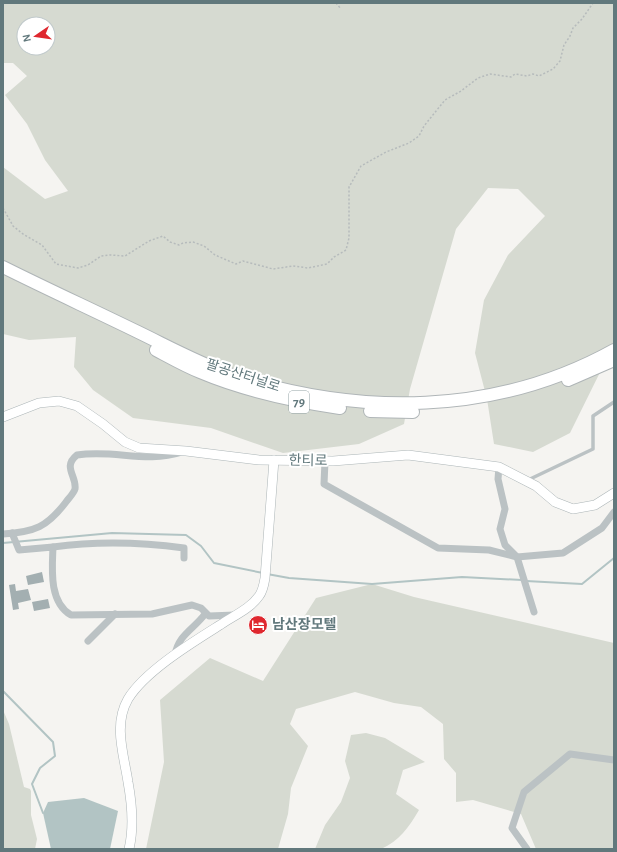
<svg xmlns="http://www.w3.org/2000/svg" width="617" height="852" viewBox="0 0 617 852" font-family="'Alegreya Sans','Noto Sans KR',sans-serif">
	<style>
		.green { fill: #d6dad1; fill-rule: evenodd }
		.water { fill: #b2c4c4 }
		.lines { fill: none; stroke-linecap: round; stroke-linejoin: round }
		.stream { stroke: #b2c4c4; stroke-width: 2 }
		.building { fill: #a3afb1 }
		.secondary-casing { stroke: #acb5b7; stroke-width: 10 }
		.highway-casing { stroke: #afb5b7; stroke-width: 14 }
		.path { stroke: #b6bbbc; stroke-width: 1.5; stroke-dasharray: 2 2; stroke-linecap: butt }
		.lane { stroke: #bbc2c4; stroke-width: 3.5 }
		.street { stroke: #bbc2c4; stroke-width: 7 }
		.secondary { stroke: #fff; stroke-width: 9 }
		.highway { stroke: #fff; stroke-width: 12 }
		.labels { text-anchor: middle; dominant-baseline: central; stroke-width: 4; stroke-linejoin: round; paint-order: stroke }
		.shield { fill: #fff; stroke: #90a0a3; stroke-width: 1 }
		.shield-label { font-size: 13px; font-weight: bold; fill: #61787c }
		.street-label { font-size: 14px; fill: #61787c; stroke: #fff }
		.poi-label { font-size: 14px; font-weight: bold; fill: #61787c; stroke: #fff; text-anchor: start }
	</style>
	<rect width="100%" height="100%" fill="#f5f4f1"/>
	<!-- green -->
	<g class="green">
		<path d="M3 3H614V344L570 433 533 452 494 444 487 399 475 353 484 300 508 255 545 216 518 189 488 188 456 229 410 389 404 424 359 444 283 453 211 428 133 418 93 390 74 367 76 337 29 340 3 334V167L45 199 68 191 45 160 27 124 5 95 27 76 13 63H3ZM24 24H48V48H24Z"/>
		<path d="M372 584 414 597 614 643V849H536L521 814 473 800 456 802V773L444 759 443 724 421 707 394 703 355 692 296 709 290 724 308 746 291 788 288 814 278 849H146L164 762 160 700 210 658 263 681 316 598Z"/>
		<path d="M3 710 9 724 24 787 30 789 31 791V815L37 839 35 849H3Z"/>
		<path d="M366 733 385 738 425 762 403 770 396 794 419 810C409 827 399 841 381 849H315L325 825 341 802 350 778 345 761 351 735Z"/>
	</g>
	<!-- water -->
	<path class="water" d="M84 798 118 811 110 849H51L43 813 48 802Z"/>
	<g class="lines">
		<!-- stream -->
		<g class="stream">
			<path d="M3 543 112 533 186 535 201 546 214 563 263 573"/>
			<path d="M267 574 289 578 372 584 462 577 522 580"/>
			<path d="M526 581 582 584 614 558"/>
			<path d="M3 691 53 742 55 756 40 768 32 784 43 813"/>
		</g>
	</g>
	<!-- building -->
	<g class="building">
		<path d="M42 572 44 582 28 585 26 576Z"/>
		<path d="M15 584 16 591 28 589 31 600 18 603 19 609 13 610 9 585Z"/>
		<path d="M48 599 50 608 34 611 32 602Z"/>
	</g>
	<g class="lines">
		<defs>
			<g id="secondary">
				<path d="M3 417 39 403 59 401 77 406 103 424 125 442 139 448 186 451 259 460 333 461 408 455 499 467 536 486 555 502 573 509 595 505 614 493"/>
				<path d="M129 849C134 828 132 804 128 782 124 755 113 725 128 699 145 671 193 642 220 625 233 616 250 609 259 596 263 591 264 584 265 578L274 460"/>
			</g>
			<g id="highway">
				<path d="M3 267C47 289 93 310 138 332 169 347 200 364 232 375 359 416 495 416 614 350"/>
				<path d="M156 350C171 358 185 366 200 372 245 391 292 401 340 408"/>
				<path d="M568 380 614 360"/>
				<path d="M370 411 413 412"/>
			</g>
		</defs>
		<!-- secondary casing -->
		<use href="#secondary" class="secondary-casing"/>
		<!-- highway casing -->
		<use href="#highway" class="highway-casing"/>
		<!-- path -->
		<g class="path">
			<path d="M336 3 341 9"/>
			<path d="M3 208 13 226 23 234 42 245 56 264 78 268 88 265 101 256 110 255 125 256 149 241 163 236 170 242 179 245 183 243 193 242 204 246 215 255 236 264 243 261 273 269 293 266 308 268 327 264 334 257 346 250 349 238V187L361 166 386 152 409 143 419 136 424 126 445 100 461 91 478 78 490 74 511 77 515 74 527 76 533 74 539 76 553 69 560 61 564 45 570 36 573 28 582 19 593 3"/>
		</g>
		<!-- lane -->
		<path class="lane" d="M528 480 593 449V416L614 402"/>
		<!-- street -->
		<g class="street">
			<path d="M325 461 324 484 438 548 489 550 517 557 563 553 602 528 614 512"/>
			<path d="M499 467 498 479 505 509 500 529 505 545 517 557 534 612"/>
			<path d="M12 533 19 550 53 547C52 570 49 602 71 615L152 614 192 605 201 608 209 616 235 615"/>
			<path d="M3 534C35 532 47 527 66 502 69 498 74 493 75 489 77 476 62 467 77 455 115 449 145 464 182 452"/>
			<path d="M53 547C98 541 139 542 184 548V558"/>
			<path d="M88 641 115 614"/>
			<path d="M175 655C178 635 194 629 205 614"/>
			<path d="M527 849 512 828 524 792 570 754 614 760"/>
		</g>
		<!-- secondary -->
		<use href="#secondary" class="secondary"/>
		<!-- highway -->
		<use href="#highway" class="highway"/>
	</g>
	<!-- icons -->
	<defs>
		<symbol id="hotel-disc" viewBox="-11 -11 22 22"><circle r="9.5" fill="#df282f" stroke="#fff"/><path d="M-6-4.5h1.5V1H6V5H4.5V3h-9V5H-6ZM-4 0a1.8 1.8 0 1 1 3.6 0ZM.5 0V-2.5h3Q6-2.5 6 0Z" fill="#fff"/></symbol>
	</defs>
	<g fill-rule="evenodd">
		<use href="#hotel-disc" x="247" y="614" width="22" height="22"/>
	</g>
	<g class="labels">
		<!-- shield labels -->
		<rect class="shield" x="289" y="391" width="20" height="22" rx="3"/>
		<g class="shield-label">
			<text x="299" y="402">79</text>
		</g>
		<!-- street labels -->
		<g class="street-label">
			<text transform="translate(243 376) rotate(18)">팔공산터널로</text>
			<text transform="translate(308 461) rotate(1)">한티로</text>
		</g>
		<!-- poi labels -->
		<g class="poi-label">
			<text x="272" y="625">남산장모텔</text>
		</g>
	</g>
	<!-- border -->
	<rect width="617" height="852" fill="none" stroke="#61787c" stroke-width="8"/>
	<!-- north arrow -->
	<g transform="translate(36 36) rotate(257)"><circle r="19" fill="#ffffff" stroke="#c0c9cb"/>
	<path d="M0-3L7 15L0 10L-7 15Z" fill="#df282f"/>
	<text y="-6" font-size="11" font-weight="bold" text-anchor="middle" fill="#61787c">N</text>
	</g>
</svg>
